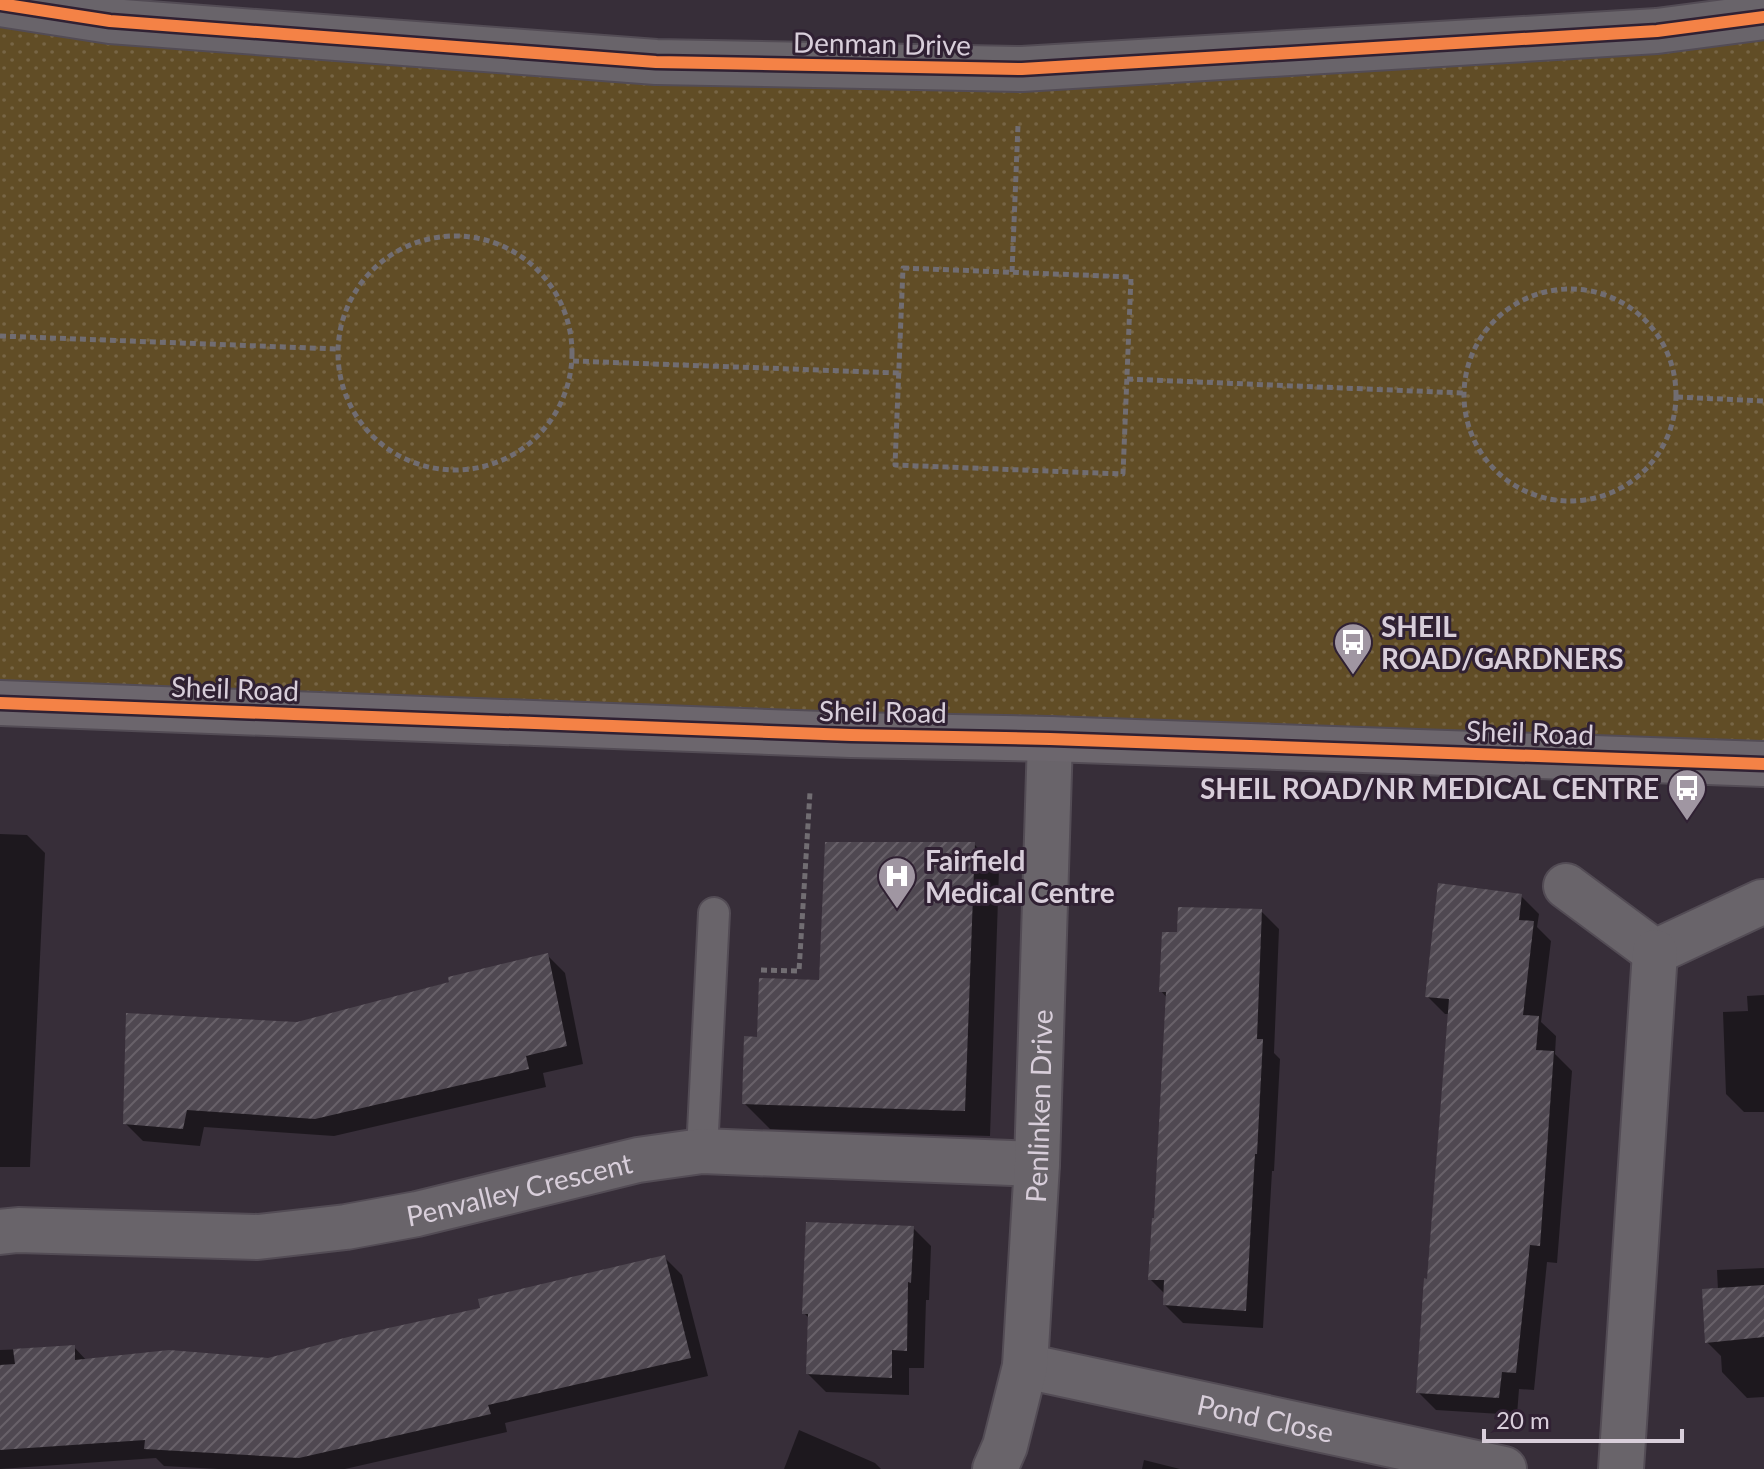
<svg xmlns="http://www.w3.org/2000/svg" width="1764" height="1469" viewBox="0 0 1764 1469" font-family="Lato,sans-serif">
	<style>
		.grass { fill: url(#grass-dots) }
		.shadow { fill: #0007 }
		.building { fill: url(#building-hatch) }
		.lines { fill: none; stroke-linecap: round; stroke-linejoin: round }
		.service-casing { stroke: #534c55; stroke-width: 34 }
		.minor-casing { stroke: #534c55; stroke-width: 48 }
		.secondary-casing { stroke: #534c55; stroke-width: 48 }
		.path { stroke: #716d72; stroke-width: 5; stroke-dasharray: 6 4; stroke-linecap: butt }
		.service { stroke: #69646a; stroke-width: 30 }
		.minor { stroke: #69646a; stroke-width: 44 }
		.secondary { stroke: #6c666d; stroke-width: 44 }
		.cycleway-casing { stroke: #302133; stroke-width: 17 }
		.cycleway { stroke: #f48246; stroke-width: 12 }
		.labels { text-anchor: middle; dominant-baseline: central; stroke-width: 6; stroke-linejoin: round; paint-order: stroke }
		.street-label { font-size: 28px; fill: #d8ceda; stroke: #302133 }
		.poi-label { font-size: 28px; font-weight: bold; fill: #d8ceda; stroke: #302133; text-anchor: start }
	</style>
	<defs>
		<pattern id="grass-dots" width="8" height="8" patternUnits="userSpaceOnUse" patternTransform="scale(2)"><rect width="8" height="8" fill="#614d26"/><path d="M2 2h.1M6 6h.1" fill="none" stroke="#776545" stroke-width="1.8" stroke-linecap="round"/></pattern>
		<pattern id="building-hatch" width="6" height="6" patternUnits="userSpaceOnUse" patternTransform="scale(2)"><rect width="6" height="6" fill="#4f4851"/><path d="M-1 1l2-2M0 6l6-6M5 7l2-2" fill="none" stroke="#686169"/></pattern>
	</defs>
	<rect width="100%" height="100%" fill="#372e39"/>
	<!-- grass -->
	<path class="grass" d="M0 4 656 62 1764 17V764L0 703Z"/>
	<!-- shadow -->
	<g class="shadow">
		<path d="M0 834 27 835 45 853 30 1167H0Z"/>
		<path d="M974 844 999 870 990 1136 770 1129 744 1103 759 1039Z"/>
		<path d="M1521 896 1539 914 1537 927 1551 941 1541 1022 1556 1036 1555 1054 1572 1071 1557 1263 1547 1262 1534 1390 1519 1389 1517 1415 1436 1410 1418 1392 1450 1014H1445L1427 996Z"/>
		<path d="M1261 911 1279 929 1274 1053 1280 1059 1274 1171H1272L1263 1328 1183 1323 1165 1305V1294L1150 1279 1156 1221 1168 999 1161 991 1179 934Z"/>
		<path d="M547 955 565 973 583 1064 543 1073 546 1087 334 1136 204 1127 200 1146 143 1141 125 1123 298 1024Z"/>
		<path d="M1764 995V1112H1744L1726 1094 1723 1012 1748 1011 1747 996Z"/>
		<path d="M913 1228 931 1246 929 1300H926L924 1368H909V1395L826 1392 808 1374 810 1319 804 1313Z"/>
		<path d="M664 1257 682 1275 708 1376 505 1423 507 1432 345 1469H218L164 1466 156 1458 0 1469V1350L74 1347 87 1361 268 1360 483 1309Z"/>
		<path d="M1764 1268V1397L1747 1398 1722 1372 1721 1356 1707 1342 1718 1290 1717 1270Z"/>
		<path d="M799 1430 875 1463 881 1469H784Z"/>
		<path d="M1144 1460 1180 1469H1142Z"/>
	</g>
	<!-- building -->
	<g class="building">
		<path d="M825 842H975L965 1111 742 1104 744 1036 757 1037 759 978 819 980Z"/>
		<path d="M1438 883 1522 894 1519 920 1534 921 1523 1015 1539 1016 1536 1050 1554 1051 1540 1246 1530 1245 1516 1373 1502 1372 1499 1398 1416 1393 1424 1278 1427 1279 1449 999 1425 997Z"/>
		<path d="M1178 907 1262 909 1257 1039H1263L1257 1154H1255L1246 1311 1163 1305 1164 1280H1148L1152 1218H1154L1166 992H1159L1162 932H1177Z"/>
		<path d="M548 953 567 1046 526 1056 529 1069 315 1119 187 1110 183 1129 123 1124 126 1013 297 1022 449 982 448 977Z"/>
		<path d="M806 1222 914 1226 911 1283 908 1282 907 1351 892 1350V1378L806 1374 808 1314H802Z"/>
		<path d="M665 1255 691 1358 488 1405 491 1414 299 1458 144 1449 145 1440 0 1450V1365L15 1364 13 1349 75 1345V1360L169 1350 268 1358 352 1336 480 1308 478 1299Z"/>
		<path d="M1764 1285V1337L1705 1343 1702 1289Z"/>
	</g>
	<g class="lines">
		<defs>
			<path id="service" d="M702 1151 714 913"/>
			<g id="minor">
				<path d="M0 4 110 21 656 62 1022 69 1657 31 1764 17"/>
				<path d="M1566 886 1655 952 1762 902"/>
				<path id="s1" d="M0 1232 18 1230 258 1237 346 1227 417 1214 638 1160 702 1151 1037 1164"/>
				<path id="s2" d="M1025 1366 1504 1469"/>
				<path id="s3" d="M995 1469 1005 1446 1025 1366 1037 1164 1050 739"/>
				<path d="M1621 1469 1655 952"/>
			</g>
			<path id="secondary" d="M0 703 851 735 1050 739 1764 764"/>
		</defs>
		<!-- service casing -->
		<use href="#service" class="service-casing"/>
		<!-- minor casing -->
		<use href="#minor" class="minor-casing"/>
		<!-- secondary casing -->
		<use href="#secondary" class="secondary-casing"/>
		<!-- path -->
		<g class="path">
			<circle cx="455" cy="353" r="117"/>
			<path d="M903 268 1131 277 1123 474 895 465Z"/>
			<path d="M1012 272 1018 125"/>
			<circle cx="1570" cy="395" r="106"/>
			<path d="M0 336 337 349"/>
			<path d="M573 361 899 373"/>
			<path d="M1127 379 1463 393"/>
			<path d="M1677 397 1764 401"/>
			<path d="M761 970 799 971 810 792"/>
		</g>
		<!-- service -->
		<use href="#service" class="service"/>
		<!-- minor -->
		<use href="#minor" class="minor"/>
		<!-- secondary -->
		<use href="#secondary" class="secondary"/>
		<defs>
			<g id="cycleway">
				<path d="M0 4 110 21 656 62 1022 69 1657 31 1764 17"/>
				<path d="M0 703 851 735 1050 739 1764 764"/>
			</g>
		</defs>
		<!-- cycleway casing -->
		<use href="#cycleway" class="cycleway-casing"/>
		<!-- cycleway -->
		<use href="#cycleway" class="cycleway"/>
	</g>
	<!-- icons -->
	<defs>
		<symbol id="bus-pin" viewBox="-11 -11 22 30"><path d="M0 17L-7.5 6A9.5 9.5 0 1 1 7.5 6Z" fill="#a096a2" stroke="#302133"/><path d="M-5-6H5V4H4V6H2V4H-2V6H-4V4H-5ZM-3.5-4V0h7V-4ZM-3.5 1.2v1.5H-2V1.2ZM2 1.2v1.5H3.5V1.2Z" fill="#fff"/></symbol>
		<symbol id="hospital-pin" viewBox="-11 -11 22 30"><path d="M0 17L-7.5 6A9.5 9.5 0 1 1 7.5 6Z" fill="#a096a2" stroke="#302133"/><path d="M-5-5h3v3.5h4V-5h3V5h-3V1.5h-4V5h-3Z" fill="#fff"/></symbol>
	</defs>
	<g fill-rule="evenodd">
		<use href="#bus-pin" x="1331" y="620" width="44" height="60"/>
		<use href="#bus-pin" x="1665" y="766" width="44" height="60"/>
		<use href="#hospital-pin" x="875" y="854" width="44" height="60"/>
	</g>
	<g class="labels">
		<!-- street labels -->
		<g class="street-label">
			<text transform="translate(882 43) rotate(1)">Denman Drive</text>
			<text transform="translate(235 688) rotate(2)">Sheil Road</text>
			<text transform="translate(883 711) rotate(1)">Sheil Road</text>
			<text transform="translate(1530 732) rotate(2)">Sheil Road</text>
			<text stroke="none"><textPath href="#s3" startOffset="368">Penlinken Drive</textPath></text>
			<text stroke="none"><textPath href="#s1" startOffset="524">Penvalley Crescent</textPath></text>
			<text stroke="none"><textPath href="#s2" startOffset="246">Pond Close</textPath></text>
		</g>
		<!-- poi labels -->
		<g class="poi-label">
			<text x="1381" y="626">SHEIL<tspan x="1381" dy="32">ROAD/GARDNERS</tspan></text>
			<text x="1659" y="788" text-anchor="end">SHEIL ROAD/NR MEDICAL CENTRE</text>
			<text x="925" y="860">Fairfield<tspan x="925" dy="32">Medical Centre</tspan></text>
		</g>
	</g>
	<!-- scale -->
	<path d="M1484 1429v12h198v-12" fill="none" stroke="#d8ceda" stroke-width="4"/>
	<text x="1496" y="1429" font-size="24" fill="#d8ceda" stroke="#302133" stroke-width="6" paint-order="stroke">20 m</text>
</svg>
